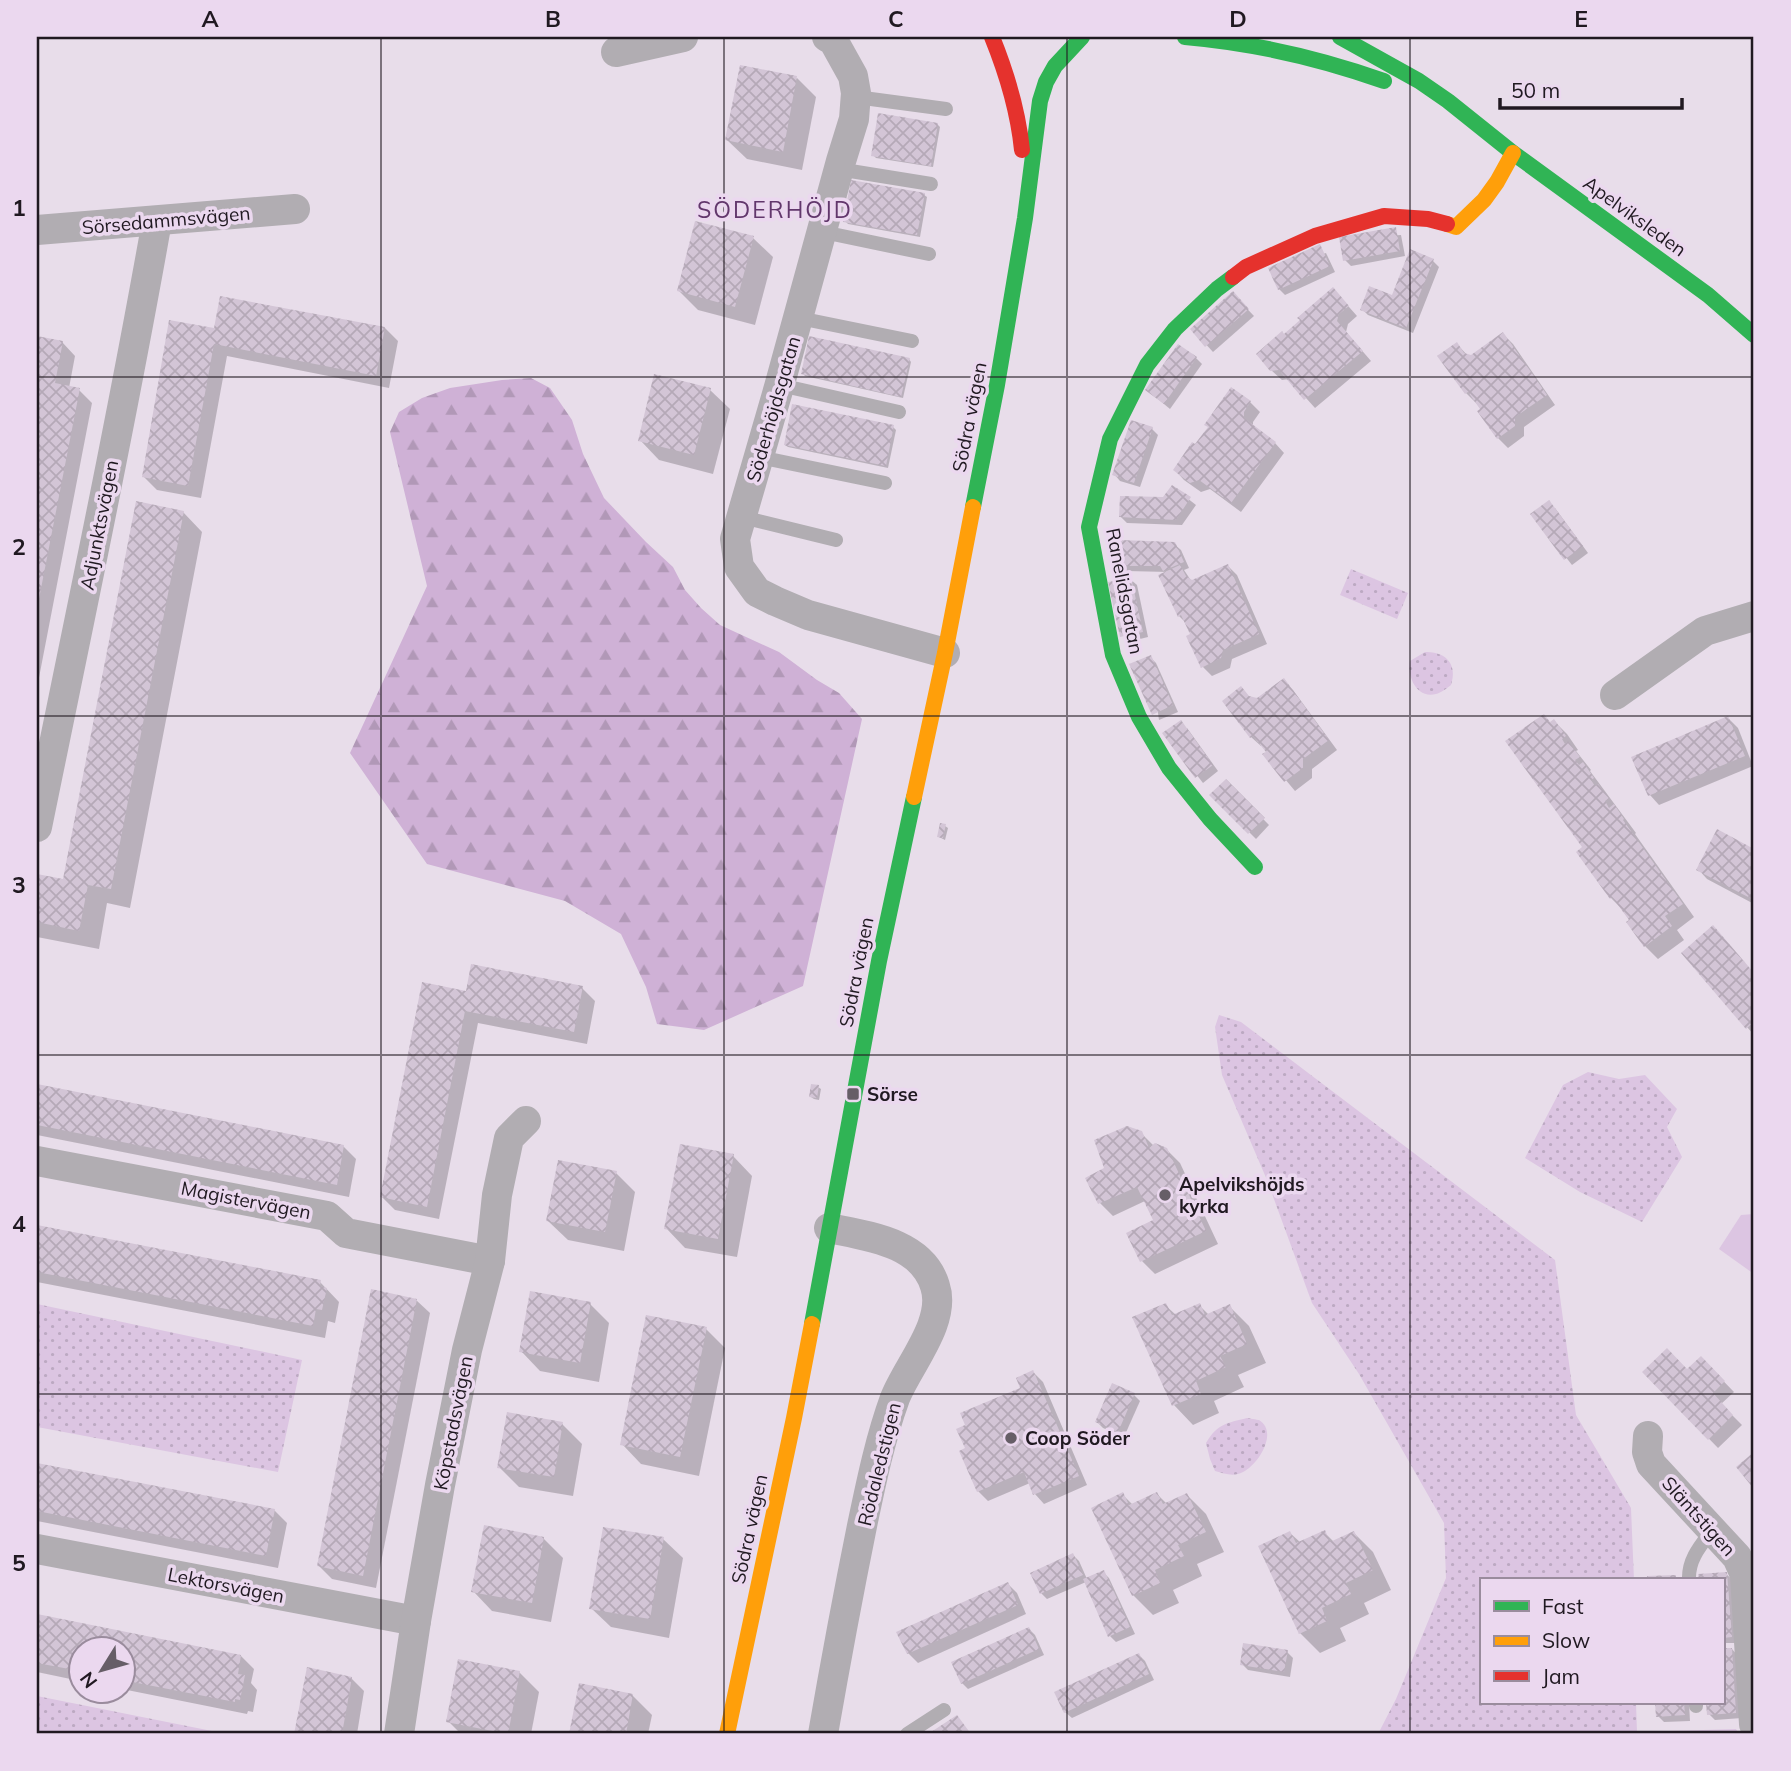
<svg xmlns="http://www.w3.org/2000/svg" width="1791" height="1771" viewBox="0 0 1791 1771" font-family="Mulish,sans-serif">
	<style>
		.grass { fill: url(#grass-dots) }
		.forest { fill: url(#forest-firs) }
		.garden { fill: #dcc5e2 }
		.shadow { fill: #0003 }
		.building { fill: url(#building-cross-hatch) }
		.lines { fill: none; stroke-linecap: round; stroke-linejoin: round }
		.lane { stroke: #b1adb2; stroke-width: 14 }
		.street { stroke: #b1adb2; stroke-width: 30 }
		.fast { stroke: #30b455; stroke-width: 16 }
		.slow { stroke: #ff9f0a; stroke-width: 16 }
		.jam { stroke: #e5322d; stroke-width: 16 }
		.grid { fill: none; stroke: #201921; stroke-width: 2; stroke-opacity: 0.55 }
		.poi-dot { fill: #665e67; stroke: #ebd8ef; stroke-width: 2.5 }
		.labels { text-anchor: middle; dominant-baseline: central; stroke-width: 7; stroke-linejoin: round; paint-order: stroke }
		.street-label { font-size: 19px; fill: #201921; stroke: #ebd8ef }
		.poi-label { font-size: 19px; font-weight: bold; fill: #201921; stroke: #ebd8ef; text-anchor: start }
		.quarter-label { font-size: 23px; letter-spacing: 2px; fill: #62376c; stroke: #ebd8ef }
		.neatline { fill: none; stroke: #201921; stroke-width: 2.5 }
		.grid-label { font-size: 23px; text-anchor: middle; font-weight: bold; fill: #201921 }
	</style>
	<defs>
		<pattern id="grass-dots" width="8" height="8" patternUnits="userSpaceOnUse" patternTransform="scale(1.75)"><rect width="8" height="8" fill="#dcc5e2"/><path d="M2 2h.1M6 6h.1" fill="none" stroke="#bca9c2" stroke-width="1.8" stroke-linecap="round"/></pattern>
		<pattern id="forest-firs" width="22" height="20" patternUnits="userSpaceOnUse" patternTransform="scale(1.75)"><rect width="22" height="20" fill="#cfb1d6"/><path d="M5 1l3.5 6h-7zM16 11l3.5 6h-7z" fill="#b198b7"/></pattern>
		<pattern id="building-cross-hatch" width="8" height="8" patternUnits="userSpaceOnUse" patternTransform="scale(1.75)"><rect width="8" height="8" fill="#d3c5d6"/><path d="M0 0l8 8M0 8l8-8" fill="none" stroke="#b5a9b7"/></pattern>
	</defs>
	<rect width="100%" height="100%" fill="#e8ddea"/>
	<!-- grass -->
	<g class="grass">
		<path d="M1351 569 1408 593 1397 619 1340 595Z"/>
		<path d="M1425 652C1446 651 1458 665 1451 685 1447 688 1441 693 1436 694 1416 699 1407 676 1410 661Z"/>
		<path d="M1219 1015 1241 1022 1555 1260 1576 1415 1631 1508 1634 1580H1481V1703H1636L1637 1732 1736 1729 1739 1734H1378L1396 1699 1446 1578 1444 1523 1359 1374 1312 1303 1267 1180 1222 1075 1215 1027Z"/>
		<path d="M1588 1072 1619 1079 1645 1075 1677 1109 1667 1127 1682 1157 1642 1222 1580 1192 1525 1158 1563 1085Z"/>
		<path d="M37 1304 302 1360 278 1472 37 1427Z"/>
		<path d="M1247 1418C1248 1418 1258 1420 1259 1420 1279 1432 1258 1465 1243 1472 1234 1477 1225 1474 1215 1471L1210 1459 1206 1443C1217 1424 1227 1423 1247 1418Z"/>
		<path d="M37 1696 227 1734H37Z"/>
	</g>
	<!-- forest -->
	<path class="forest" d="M531 378 550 388 572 420 583 454 604 498 646 542 673 567 685 590 701 608 720 625 779 652 817 680 839 693 862 719 803 986 704 1030 657 1024 646 987 621 934 565 901 427 864 350 753 427 586 390 432 399 412 422 398 450 388 502 380Z"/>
	<!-- garden -->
	<path class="garden" d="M1754 1214V1274L1719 1249 1741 1215Z"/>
	<!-- shadow -->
	<g class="shadow">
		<path d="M797 78 816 97 802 170 747 159 727 140Z"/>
		<path d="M937 124 940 127 933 167 876 158 873 155Z"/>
		<path d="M924 195 927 197 920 237 848 224 845 221Z"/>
		<path d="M1401 235 1405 256 1351 266 1345 260 1341 239Z"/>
		<path d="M753 238 773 257 755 325 698 310 679 291Z"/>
		<path d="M1326 253 1335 272 1285 295 1279 289 1270 269Z"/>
		<path d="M1433 261 1439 267 1413 333 1368 315 1362 309 1393 297Z"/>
		<path d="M1233 294 1254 316 1213 352 1192 329Z"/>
		<path d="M1342 299 1357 316 1348 324 1346 332 1371 361 1315 408 1289 379 1282 380 1271 370 1284 336Z"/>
		<path d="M385 328 398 341 389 388 227 356 201 498 157 490 144 477 216 330Z"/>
		<path d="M1503 334 1513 344 1555 405 1524 427V436L1508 448 1498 438 1479 411 1482 409 1466 393 1457 344 1468 356 1471 357Z"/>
		<path d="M37 337 62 342 75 356 69 388 79 390 92 403 37 688Z"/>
		<path d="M1196 358 1202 364 1170 409 1147 390Z"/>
		<path d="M909 359 911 362 903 398 805 376 803 374Z"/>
		<path d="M710 390 730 409 713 474 659 460 640 440Z"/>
		<path d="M1250 402 1260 412 1253 422V427L1275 443 1284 453 1241 512 1210 489 1201 492 1184 480 1175 470 1196 446Z"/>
		<path d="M893 427 896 430 888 468 788 447 785 445Z"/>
		<path d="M1152 429 1158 435 1140 487 1120 481 1114 474Z"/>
		<path d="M1173 487 1196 505 1182 525 1127 523 1120 516 1164 499Z"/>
		<path d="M1555 508 1588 553 1572 565 1532 514Z"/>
		<path d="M183 512 202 532 130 908 107 903 99 949 37 937V876L65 881Z"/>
		<path d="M1174 544 1181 550 1189 568 1184 570 1192 582 1228 566 1237 575 1267 644 1232 659 1230 668 1212 676 1203 667 1187 624 1179 616 1169 572 1126 571 1120 565Z"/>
		<path d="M1130 579 1137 585 1148 637 1128 642Z"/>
		<path d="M1150 657 1156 663 1178 712 1159 720Z"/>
		<path d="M1284 681 1293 690 1337 750 1312 769V778L1295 791 1265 755 1268 752 1263 745 1261 746 1251 737V698L1257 700Z"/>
		<path d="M1754 682V698L1751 694Z"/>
		<path d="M1728 718 1738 728 1753 766 1659 805 1650 795Z"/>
		<path d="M1554 721 1567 734 1578 750 1576 751 1591 770 1590 771 1636 833 1635 834 1694 917 1677 930 1684 940 1658 959 1645 946 1623 910 1611 898 1584 848 1551 723Z"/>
		<path d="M1187 728 1218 771 1203 783 1165 734Z"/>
		<path d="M1226 781 1269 825 1256 839 1212 795Z"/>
		<path d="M945 826 948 828 945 840 939 837Z"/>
		<path d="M1718 831 1754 851V904L1707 879 1698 869Z"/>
		<path d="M1722 937 1754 974V1035L1683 954Z"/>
		<path d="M582 988 595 1001 587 1044 478 1023 439 1219 395 1210 382 1197 467 993Z"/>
		<path d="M37 1086 343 1146 356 1159 349 1197 37 1135Z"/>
		<path d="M818 1087 821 1089 819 1100 814 1099 811 1097Z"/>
		<path d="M1141 1133 1154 1146 1166 1149 1180 1163 1218 1244 1155 1274 1142 1261 1155 1221 1145 1201 1113 1216 1100 1203 1088 1179 1106 1169Z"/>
		<path d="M733 1156 752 1176 737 1257 685 1248 666 1228Z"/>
		<path d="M616 1173 635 1192 624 1251 568 1240 548 1221Z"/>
		<path d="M37 1226 320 1282 339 1302 335 1323 328 1321 325 1338 37 1282Z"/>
		<path d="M416 1300 430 1313 376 1588 332 1579 319 1566Z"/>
		<path d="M590 1304 609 1323 599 1382 540 1371 521 1351Z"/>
		<path d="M1165 1305 1176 1315 1199 1305 1209 1315 1229 1306 1249 1326 1266 1363 1238 1375 1244 1387 1214 1401 1219 1413 1193 1425 1174 1405 1135 1318Z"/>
		<path d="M706 1329 725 1348 699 1476 641 1464 622 1444Z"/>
		<path d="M1701 1358 1734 1392 1721 1404 1742 1425 1718 1448 1644 1372H1687Z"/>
		<path d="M1033 1372 1043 1382 1087 1485 1044 1504 1035 1494 1030 1483 988 1501 978 1491 967 1449 1022 1389Z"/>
		<path d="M1113 1385 1134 1395 1140 1401 1124 1437 1103 1428 1097 1422Z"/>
		<path d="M562 1424 582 1444 573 1496 519 1487 499 1467Z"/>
		<path d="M37 1465 274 1510 287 1523 278 1568 37 1521Z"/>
		<path d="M1157 1494 1167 1504 1187 1495 1206 1514 1224 1552 1197 1564 1202 1576 1173 1590 1179 1603 1153 1615 1133 1595 1123 1495 1133 1505Z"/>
		<path d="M1324 1532 1334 1542 1354 1533 1373 1552 1391 1590 1364 1603 1369 1614 1340 1628 1346 1641 1320 1653 1300 1633 1290 1533 1301 1543Z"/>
		<path d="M543 1538 563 1558 551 1622 492 1611 473 1591Z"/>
		<path d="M663 1539 683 1558 669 1638 611 1627 591 1608Z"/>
		<path d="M1073 1555 1079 1561 1087 1579 1103 1572 1109 1578 1135 1634 1116 1642 1110 1636 1086 1582 1047 1599 1041 1593Z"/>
		<path d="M1726 1574 1733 1580 1737 1643H1723V1580H1701L1700 1575Z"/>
		<path d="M1008 1584 1017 1593 1026 1614 918 1663 908 1653Z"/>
		<path d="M37 1616 241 1656 254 1669 251 1683 257 1690 253 1712 248 1711 247 1714 122 1689V1648H80V1681L37 1672Z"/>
		<path d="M1029 1629 1035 1635 1044 1655 968 1689 962 1683Z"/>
		<path d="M1732 1649 1738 1656 1742 1718 1715 1720 1709 1714 1708 1703H1723V1650Z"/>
		<path d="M1287 1652 1293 1658 1290 1677 1248 1670 1242 1664Z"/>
		<path d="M1139 1655 1145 1661 1154 1680 1072 1718 1065 1712Z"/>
		<path d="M308 1669 351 1678 364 1691 357 1734H295Z"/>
		<path d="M519 1672 539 1692 531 1734H461L448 1721Z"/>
		<path d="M580 1685 632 1695 652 1715 648 1734H571Z"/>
		<path d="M1657 1703H1689L1690 1721 1664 1722 1658 1716Z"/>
	</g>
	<!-- building -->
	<g class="building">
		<path d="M740 65 797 76 783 152 725 140Z"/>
		<path d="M878 113 938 123 931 166 871 156Z"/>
		<path d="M851 180 925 193 917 235 843 222Z"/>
		<path d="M695 221 754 236 735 307 677 291Z"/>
		<path d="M1396 227 1400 251 1343 261 1339 237Z"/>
		<path d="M1320 244 1330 266 1278 290 1268 268Z"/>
		<path d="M1410 249 1434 259 1406 328 1360 310 1369 286 1392 295Z"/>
		<path d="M1333 287 1349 306 1339 314 1337 321 1363 351 1304 400 1279 370 1270 371 1256 354 1282 331 1284 334 1300 320 1297 318Z"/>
		<path d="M1233 291 1249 309 1205 347 1190 329Z"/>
		<path d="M220 296 385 327 376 376 214 344 188 486 142 477 169 320 214 328Z"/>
		<path d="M1503 332 1547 395 1515 417V426L1497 439 1477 411 1480 409 1468 392 1465 394 1437 356 1457 342 1464 353 1471 355Z"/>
		<path d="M37 336 63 341 55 383 80 388 38 604H37Z"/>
		<path d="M809 336 910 358 901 397 801 374Z"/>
		<path d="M1178 344 1197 357 1164 404 1145 390Z"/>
		<path d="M654 374 711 388 694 455 638 441Z"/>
		<path d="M1231 387 1251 401 1244 412V418L1276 442 1231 503 1199 480 1190 483 1173 470 1192 442 1195 444 1208 427 1204 425Z"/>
		<path d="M792 404 894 425 886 466 784 445Z"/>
		<path d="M1131 420 1153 427 1134 483 1112 475Z"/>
		<path d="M1172 485 1191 497 1176 520 1119 517 1120 496 1163 497Z"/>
		<path d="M1549 500 1583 546 1564 560 1530 514Z"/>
		<path d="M136 501 184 511 111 889 88 885 79 931 37 922V874L63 879Z"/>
		<path d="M1120 540 1175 542 1184 562 1163 571 1160 566H1119Z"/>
		<path d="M1228 564 1259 634 1223 650 1221 658 1201 668 1186 636 1190 634 1181 615 1178 617 1158 575 1180 565 1186 576 1192 580Z"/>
		<path d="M1131 577 1143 632 1120 637 1108 582Z"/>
		<path d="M1151 655 1173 705 1152 715 1129 664Z"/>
		<path d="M1284 678 1329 740 1303 759V768L1284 782 1262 754 1266 752 1253 736 1250 738 1222 701 1241 686 1249 696 1257 698Z"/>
		<path d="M1544 714 1550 722 1554 719 1566 736 1562 739 1565 744 1568 741 1580 757 1575 760 1579 765 1583 762 1594 778 1591 780 1595 786 1598 784 1609 798 1605 801 1609 808 1614 804 1624 819 1623 820 1683 904 1665 916 1672 926 1644 947 1626 922 1629 920 1612 897 1610 899 1576 852 1582 847 1505 741Z"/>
		<path d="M1728 716 1745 756 1648 796 1631 757Z"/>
		<path d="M1181 720 1213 765 1195 778 1162 733Z"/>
		<path d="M1226 779 1265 818 1248 834 1209 795Z"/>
		<path d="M940 823 946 824 943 838 937 837Z"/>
		<path d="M1717 829 1754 849V900L1696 870Z"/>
		<path d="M1713 925 1754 973V1022L1746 1029 1681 953Z"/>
		<path d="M471 964 583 986 574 1032 465 1011 427 1207 380 1197 422 982 466 991Z"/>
		<path d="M37 1084 344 1145 337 1185 37 1125Z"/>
		<path d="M811 1084 819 1085 817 1098 809 1097Z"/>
		<path d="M1127 1126 1142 1131 1149 1148 1155 1143 1167 1148 1206 1231 1140 1262 1126 1233 1153 1220 1137 1187 1098 1204 1085 1178 1104 1168 1094 1140Z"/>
		<path d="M680 1144 734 1154 718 1239 664 1229Z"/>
		<path d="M558 1160 617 1171 605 1232 546 1221Z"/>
		<path d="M37 1225 321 1280 320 1286 327 1288 322 1310 316 1309 313 1326 37 1272Z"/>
		<path d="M371 1289 417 1299 363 1576 317 1566Z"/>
		<path d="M530 1291 591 1302 580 1363 519 1352Z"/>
		<path d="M1166 1303 1172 1315 1200 1303 1205 1315 1230 1304 1247 1344 1220 1356 1226 1367 1196 1381 1201 1394 1172 1406 1132 1317Z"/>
		<path d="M646 1315 707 1327 680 1457 620 1445Z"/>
		<path d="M1667 1348 1687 1369 1701 1356 1725 1381 1713 1393 1733 1415 1708 1440 1642 1372Z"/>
		<path d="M1033 1370 1079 1476 1033 1495 1024 1472 977 1492 959 1451 965 1448 956 1429 965 1425 960 1413 1020 1388 1016 1378Z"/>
		<path d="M1112 1383 1135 1393 1118 1432 1095 1422Z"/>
		<path d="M507 1412 563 1422 554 1477 497 1468Z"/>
		<path d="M1754 1452V1489L1736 1467Z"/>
		<path d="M37 1463 275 1509 266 1556 37 1511Z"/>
		<path d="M1123 1492 1129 1505 1157 1492 1163 1504 1187 1493 1206 1532 1178 1545 1184 1556 1155 1570 1160 1583 1132 1596 1091 1508Z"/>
		<path d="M484 1525 544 1537 532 1603 471 1592Z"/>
		<path d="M603 1527 664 1537 650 1619 589 1609Z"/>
		<path d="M1325 1530 1330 1542 1354 1531 1373 1570 1346 1583 1351 1594 1322 1608 1327 1621 1299 1634 1258 1546 1290 1531 1296 1543Z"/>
		<path d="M1073 1553 1083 1575 1040 1594 1030 1573Z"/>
		<path d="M1104 1570 1130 1627 1108 1637 1083 1579Z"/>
		<path d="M1727 1572 1732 1637 1723 1638V1580H1699L1698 1574Z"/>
		<path d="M1676 1575V1580H1647V1576Z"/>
		<path d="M1008 1582 1018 1605 907 1654 896 1632Z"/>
		<path d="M37 1614 241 1655 238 1674 245 1675 240 1700 235 1699V1702L122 1680V1648H80V1671L37 1663Z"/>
		<path d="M1029 1627 1039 1649 961 1684 951 1662Z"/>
		<path d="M1243 1643 1288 1650 1284 1672 1240 1665Z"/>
		<path d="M1723 1648H1732L1736 1713 1707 1715 1706 1703H1723Z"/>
		<path d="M1139 1653 1149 1674 1064 1713 1054 1692Z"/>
		<path d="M458 1659 520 1671 508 1734 446 1722Z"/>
		<path d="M307 1667 352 1677 342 1734H294Z"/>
		<path d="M579 1683 633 1694 626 1734H569Z"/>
		<path d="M1655 1703H1684L1685 1715 1656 1717Z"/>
		<path d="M957 1715 971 1734H928Z"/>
	</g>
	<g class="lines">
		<!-- lane -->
		<g class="lane">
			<path d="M856 97 946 109"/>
			<path d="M838 169 931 184"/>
			<path d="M823 232 929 254"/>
			<path d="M799 318 912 341"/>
			<path d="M780 385 899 412"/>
			<path d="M759 457 885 483"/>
			<path d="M742 517 836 540"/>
			<path d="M1689 1580C1688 1559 1701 1545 1713 1529"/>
			<path d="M1696 1703V1706"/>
			<path d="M907 1734 944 1710"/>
		</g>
		<!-- street -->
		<g class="street">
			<path d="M827 37 833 40 853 76 856 93 854 119 841 161 779 387 735 539 739 567 757 592 775 601 808 615 945 653"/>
			<path d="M616 52 683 37"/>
			<path d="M37 230 295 209"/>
			<path d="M1615 695 1705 631 1754 616"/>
			<path d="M37 827C78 626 121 424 157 221"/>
			<path d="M37 1161 327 1216 346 1233 490 1261"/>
			<path d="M1648 1436 1647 1452 1651 1464 1737 1557 1745 1575 1754 1724"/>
			<path d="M37 1549 416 1621"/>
			<path d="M399 1734 416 1621 440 1485 467 1350 490 1261 497 1195 509 1138 526 1121"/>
			<path d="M823 1734C835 1665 848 1595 862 1526 871 1483 880 1439 895 1398 908 1365 947 1322 935 1286 922 1242 867 1236 829 1228"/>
		</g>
		<!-- fast -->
		<g class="fast">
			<path d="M1185 37C1254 43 1319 58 1384 81"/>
			<path d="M1340 37 1419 81 1448 101 1513 153 1708 295 1754 335"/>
			<path d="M1233 277 1217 289 1175 329 1147 365 1110 439 1089 527 1113 655 1139 717 1169 768 1210 819 1255 867"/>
			<path d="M973 507 997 385 1025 218 1040 101 1046 82 1055 66 1082 37"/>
			<path d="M812 1324 879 961 914 797"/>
		</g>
		<!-- slow -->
		<g class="slow">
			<path d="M1447 224 1456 227 1484 200 1497 182 1513 153"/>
			<path d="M914 797 945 653 973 507"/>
			<path d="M727 1734 794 1418 812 1324"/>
		</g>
		<!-- jam -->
		<g class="jam">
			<path d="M992 37C1007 74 1018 110 1022 150"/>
			<path d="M1233 277 1246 267 1315 236 1384 216 1428 219 1447 224"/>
		</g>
	</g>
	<!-- grid -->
	<path class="grid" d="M381 37V1734M724 37V1734M1067 37V1734M1410 37V1734M37 377H1754M37 716H1754M37 1055H1754M37 1394H1754"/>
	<!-- markers -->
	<g class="poi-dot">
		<rect x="846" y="1087" width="14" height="14" rx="3.5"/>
		<circle cx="1165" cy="1195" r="7"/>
		<circle cx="1011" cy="1438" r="7"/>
	</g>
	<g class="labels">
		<!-- street labels -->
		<g class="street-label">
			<text transform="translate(1635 216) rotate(36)">Apelviksleden</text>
			<text transform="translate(166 220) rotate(-5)">Sörsedammsvägen</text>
			<text transform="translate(773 409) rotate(-74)">Söderhöjdsgatan</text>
			<text transform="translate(969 417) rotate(-79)">Södra vägen</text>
			<text transform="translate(99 525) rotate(-79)">Adjunktsvägen</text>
			<text transform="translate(1125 591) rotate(79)">Ranelidsgatan</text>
			<text transform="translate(856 972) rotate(-79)">Södra vägen</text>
			<text transform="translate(246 1200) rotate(11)">Magistervägen</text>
			<text transform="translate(453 1423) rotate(-79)">Köpstadsvägen</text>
			<text transform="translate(879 1464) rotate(-76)">Rödaledstigen</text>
			<text transform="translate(1699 1516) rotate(48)">Släntstigen</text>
			<text transform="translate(749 1529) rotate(-78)">Södra vägen</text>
			<text transform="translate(226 1585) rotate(11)">Lektorsvägen</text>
		</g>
		<!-- poi labels -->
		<g class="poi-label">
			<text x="867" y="1094">Sörse</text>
			<text x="1179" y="1184">Apelvikshöjds<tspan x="1179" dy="22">kyrka</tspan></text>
			<text x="1025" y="1438">Coop Söder</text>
		</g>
		<!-- quarter labels -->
		<g class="quarter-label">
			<text x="775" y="209">SÖDERHÖJD</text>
		</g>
	</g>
	<!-- border -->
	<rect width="1791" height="1771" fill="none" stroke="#ebd8ef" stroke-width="77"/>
	<!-- legend -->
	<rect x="1480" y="1578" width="245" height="126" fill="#ebd8ef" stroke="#9a8c9d" stroke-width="2"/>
	<rect x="1494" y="1601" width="35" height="10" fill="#30b455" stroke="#9a8c9d" stroke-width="2"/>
	<text x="1542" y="1614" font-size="21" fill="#201921">Fast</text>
	<rect x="1494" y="1636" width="35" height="10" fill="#ff9f0a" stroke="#9a8c9d" stroke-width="2"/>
	<text x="1542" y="1648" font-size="21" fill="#201921">Slow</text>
	<rect x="1494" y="1671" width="35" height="10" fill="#e5322d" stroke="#9a8c9d" stroke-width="2"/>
	<text x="1542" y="1684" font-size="21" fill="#201921">Jam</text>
	<!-- north arrow -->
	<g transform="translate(102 1670) rotate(233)"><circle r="33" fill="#ebd8ef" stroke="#9a8c9d" stroke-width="2"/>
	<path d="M0-5L12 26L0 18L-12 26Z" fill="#665e67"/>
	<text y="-10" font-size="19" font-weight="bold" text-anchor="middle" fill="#201921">N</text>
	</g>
	<!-- scale -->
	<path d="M1500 98v10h182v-10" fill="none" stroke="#201921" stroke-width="3.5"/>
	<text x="1511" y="98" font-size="21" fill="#201921" stroke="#ebd8ef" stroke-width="5" paint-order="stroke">50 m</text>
	<rect x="38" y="38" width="1714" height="1694" class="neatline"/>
	<g class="grid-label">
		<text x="210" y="27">A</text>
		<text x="553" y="27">B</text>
		<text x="896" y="27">C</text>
		<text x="1238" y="27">D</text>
		<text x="1581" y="27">E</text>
		<text x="19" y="216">1</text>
		<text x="19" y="555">2</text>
		<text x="19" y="893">3</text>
		<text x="19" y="1232">4</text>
		<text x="19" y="1571">5</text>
	</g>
</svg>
